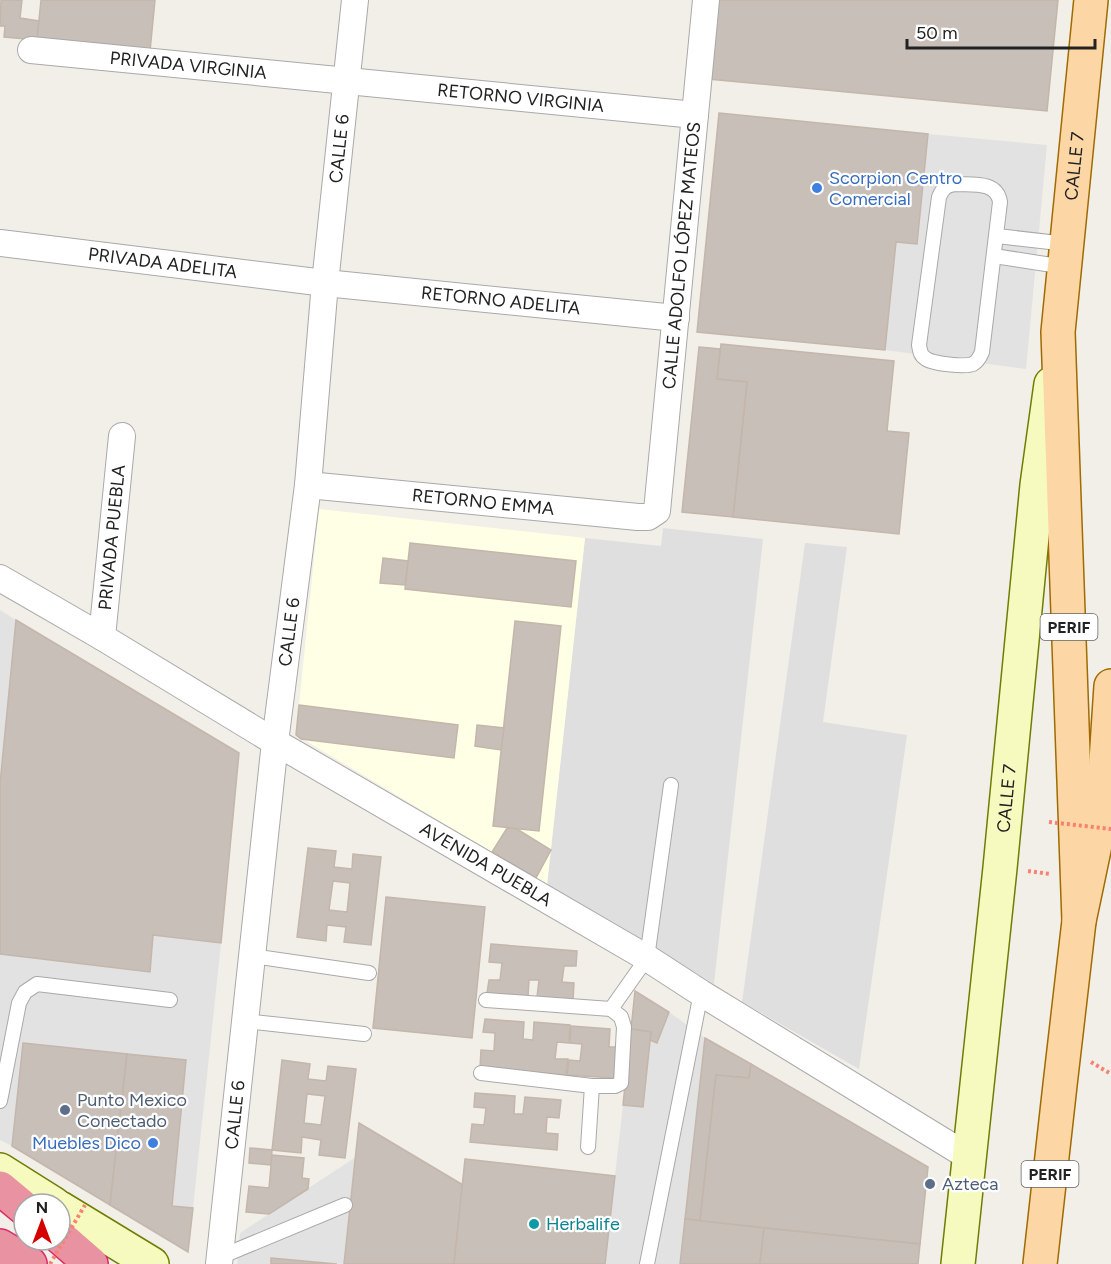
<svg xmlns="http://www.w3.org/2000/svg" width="1111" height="1264" viewBox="0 0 1111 1264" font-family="Figtree,sans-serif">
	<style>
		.residential { fill: #e0dfdf }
		.education { fill: #ffffe5 }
		.parking { fill: #e2e2e2 }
		.building { fill: #c7bfb8; stroke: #c4b6ab; stroke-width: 1.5; fill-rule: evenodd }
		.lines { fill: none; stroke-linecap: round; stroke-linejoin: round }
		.service-casing { stroke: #a9a9a9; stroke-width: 16 }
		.minor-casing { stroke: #a9a9a9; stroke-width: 28 }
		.secondary-casing { stroke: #707d05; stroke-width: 36 }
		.primary-casing { stroke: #a06b00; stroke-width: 36 }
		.motorway-casing { stroke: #dc2a67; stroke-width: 36 }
		.path { stroke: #fa8072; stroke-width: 4; stroke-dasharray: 3 3; stroke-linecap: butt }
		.service { stroke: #fff; stroke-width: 14 }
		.minor { stroke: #fff; stroke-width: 26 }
		.secondary { stroke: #f7fabf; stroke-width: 33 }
		.primary { stroke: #fcd6a4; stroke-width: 33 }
		.motorway { stroke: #e892a2; stroke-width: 33 }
		.path-bridge { stroke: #fa8072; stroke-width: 4; stroke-dasharray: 3 3; stroke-linecap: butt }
		.shop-dot { fill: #3f7fe0; stroke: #fff; stroke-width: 2 }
		.service-dot { fill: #5c6f8a; stroke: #fff; stroke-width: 2 }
		.culture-dot { fill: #0f9aa8; stroke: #fff; stroke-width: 2 }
		.labels { text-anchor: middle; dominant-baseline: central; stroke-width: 4.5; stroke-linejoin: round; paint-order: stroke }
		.shield { fill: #fff; stroke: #646464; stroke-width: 1.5 }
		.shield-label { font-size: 16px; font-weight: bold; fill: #222 }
		.street-label { font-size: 18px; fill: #222; stroke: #fff }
		.shop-label { font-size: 18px; fill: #366cbe; stroke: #fff; text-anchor: start }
		.service-label { font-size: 18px; fill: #4e5e75; stroke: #fff; text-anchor: start }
		.culture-label { font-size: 18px; fill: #0d838f; stroke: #fff; text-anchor: start }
	</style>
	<rect width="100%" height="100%" fill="#f2efe9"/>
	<!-- residential -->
	<g class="residential">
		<path d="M663 528 763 539 714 984 620 926 547 885 585 538 661 546Z"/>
		<path d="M805 543 847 547 823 722 907 735 859 1069 742 1002Z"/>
	</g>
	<!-- education -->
	<path class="education" d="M319 509 585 538 547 885 296 735Z"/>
	<!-- parking -->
	<g class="parking">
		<path d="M928 134 1047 145 1026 369 885 350 896 242 917 244Z"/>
		<path d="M0 610 16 620 0 784Z"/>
		<path d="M153 935 221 943 193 1208 172 1206 185 1060 23 1043 12 1146 0 1140V954L149 972Z"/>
		<path d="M669 1012 705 1038 680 1264H605L623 1105 643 1106 650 1040 656 1043Z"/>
		<path d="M356 1157 344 1264 271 1258V1264H237L240 1233Z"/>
	</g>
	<!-- building -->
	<g class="building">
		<path d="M1 0H22L20 18 39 21 37 40 4 37 5 26H0Z"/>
		<path d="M41 0H155L150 51 37 40Z"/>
		<path d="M716 0H1058L1047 111 708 79Z"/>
		<path d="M719 113 928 134 917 244 896 242 885 350 697 332Z"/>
		<path d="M721 344 894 361 887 431 909 433 899 534 733 517 747 382 717 379Z"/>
		<path d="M699 347 720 349 717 379 747 382 733 517 682 512Z"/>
		<path d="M410 543 576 561 571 607 405 589Z"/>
		<path d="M383 558 408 561 405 585 380 583Z"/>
		<path d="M16 620 239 753 221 943 153 935 150 972 0 954V784Z"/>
		<path d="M515 621 561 626 539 831 493 826Z"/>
		<path d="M299 705 458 725 454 758 301 739 296 735Z"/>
		<path d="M477 725 504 728 501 750 475 746Z"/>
		<path d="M507 828 517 829 551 850 536 878 492 852Z"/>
		<path d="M308 848 336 851 334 867 352 869 353 854 381 857 371 945 344 942 346 927 327 925 326 941 297 937ZM333 881 350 883 347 912 329 910Z"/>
		<path d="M386 897 485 907 472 1038 373 1028Z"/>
		<path d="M491 944 577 951 576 966H564L562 982 574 983 573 1000 537 997 539 980H529L528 997 487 993 489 980H500L502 963 489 962Z"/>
		<path d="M635 991 669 1012 657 1043 650 1040 651 1032 631 1029Z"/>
		<path d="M485 1019 524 1022 523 1039 533 1040 534 1022 570 1025 569 1043 557 1042 555 1059H568L566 1075 480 1068 481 1050 494 1051 495 1033 483 1032Z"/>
		<path d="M571 1026 610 1029 609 1047H616L614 1078 567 1075 569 1060 580 1061 582 1044 570 1043Z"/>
		<path d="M631 1029 651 1032 643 1107 623 1105Z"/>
		<path d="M705 1038 751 1064 749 1078 716 1075 700 1221 685 1219Z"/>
		<path d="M23 1043 127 1054 110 1205 12 1146Z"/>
		<path d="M127 1054 186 1060 172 1206 193 1208 188 1252 110 1205Z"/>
		<path d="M282 1060 310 1064 308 1079 326 1081 328 1066 356 1069 345 1158 319 1155 321 1140 302 1137 301 1153 272 1150ZM307 1094 325 1096 321 1125 304 1123Z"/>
		<path d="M751 1064 928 1167 920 1244 700 1221 716 1075 749 1078Z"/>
		<path d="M475 1093 515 1096 514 1114H523L525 1097 561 1100 559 1118 547 1117 546 1133 558 1134 557 1150 470 1142 472 1124 484 1125 486 1108 474 1107Z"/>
		<path d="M359 1123 463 1185 454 1264H344Z"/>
		<path d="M250 1148 272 1150 271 1165 249 1163Z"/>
		<path d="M272 1155 304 1158 302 1178 309 1179 308 1189 269 1214 246 1212 249 1186 269 1188Z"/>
		<path d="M465 1159 615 1176 605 1264H454Z"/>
		<path d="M685 1219 764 1228 760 1264H680Z"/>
		<path d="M764 1228 920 1244 918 1264H760Z"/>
		<path d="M271 1258 337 1264H271Z"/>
	</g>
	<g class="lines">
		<defs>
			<g id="service">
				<path d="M956 184C973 185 997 181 1000 202L982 352C980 357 978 361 973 364 966 367 931 364 925 358 920 355 920 350 919 345L939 197C943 188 946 185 956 184Z"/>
				<path d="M997 236 1067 244"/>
				<path d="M994 256 1065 267"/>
				<path d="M252 956 369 973"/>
				<path d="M486 1000 611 1009"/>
				<path d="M245 1021 364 1034"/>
				<path d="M481 1073 592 1086H615L621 1083 624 1027 621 1017 611 1009 647 958 671 785"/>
				<path d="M0 1101 19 1003 25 992 37 984 170 1000"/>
				<path d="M588 1147 592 1086"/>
				<path d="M220 1257 345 1205"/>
				<path d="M647 1264 701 993"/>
			</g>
			<g id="minor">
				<path id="s1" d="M31 50 695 115"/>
				<path id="s2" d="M0 243 325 283 676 318"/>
				<path id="s3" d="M308 485 638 517H648L657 511 706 0"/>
				<path id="s4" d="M0 578 102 637 275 742 647 958 701 993 969 1157"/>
				<path id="s5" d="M102 637 122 436"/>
				<path id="s6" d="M219 1264 275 742 308 485 325 283 355 0"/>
			</g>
			<g id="secondary">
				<path d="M0 1170 54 1204"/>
				<path d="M60 1208 152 1264"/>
				<path id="s7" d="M958 1264 1000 868 1037 485 1051 384"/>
			</g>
			<g id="primary">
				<path id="s8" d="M1079 921 1058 332 1091 0"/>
				<path d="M1040 1264 1060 1085 1079 921 1103 807 1111 686"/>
			</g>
			<g id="motorway">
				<path d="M0 1188 24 1208"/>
				<path d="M60 1237 91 1264"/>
				<path d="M0 1246 30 1264"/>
			</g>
		</defs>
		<!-- service casing -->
		<use href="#service" class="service-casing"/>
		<!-- minor casing -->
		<use href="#minor" class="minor-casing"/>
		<!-- secondary casing -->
		<use href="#secondary" class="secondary-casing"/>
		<!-- primary casing -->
		<use href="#primary" class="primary-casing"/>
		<!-- motorway casing -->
		<use href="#motorway" class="motorway-casing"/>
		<!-- path -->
		<g class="path">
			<path d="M1028 871 1050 874"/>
			<path d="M1091 1062 1111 1074"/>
		</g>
		<!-- service -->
		<use href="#service" class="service"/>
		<!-- minor -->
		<use href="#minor" class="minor"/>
		<!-- secondary -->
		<use href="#secondary" class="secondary"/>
		<!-- primary -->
		<use href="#primary" class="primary"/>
		<!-- motorway -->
		<use href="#motorway" class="motorway"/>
		<!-- path-bridge -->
		<g class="path-bridge">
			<path d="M1049 822 1111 829"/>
			<path d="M50 1264 85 1205"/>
		</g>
	</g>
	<!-- markers -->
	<g class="shop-dot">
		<circle cx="817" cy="188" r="6"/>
		<circle cx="153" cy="1143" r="6"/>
	</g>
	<g class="service-dot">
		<circle cx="65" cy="1110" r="6"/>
		<circle cx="930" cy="1184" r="6"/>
	</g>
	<circle class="culture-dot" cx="534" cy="1224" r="6"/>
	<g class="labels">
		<!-- shield labels -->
		<g class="shield">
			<rect x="1040.5" y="614" width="57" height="26" rx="4.5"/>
			<rect x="1021.5" y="1161" width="57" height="26" rx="4.5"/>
		</g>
		<g class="shield-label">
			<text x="1069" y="627">PERIF</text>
			<text x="1050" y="1174">PERIF</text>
		</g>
		<!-- street labels -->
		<g class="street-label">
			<text stroke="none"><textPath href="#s1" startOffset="158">PRIVADA VIRGINIA</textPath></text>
			<text stroke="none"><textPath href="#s1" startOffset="492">RETORNO VIRGINIA</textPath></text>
			<text stroke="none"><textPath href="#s6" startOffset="1122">CALLE 6</textPath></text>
			<text stroke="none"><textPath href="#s8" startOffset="756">CALLE 7</textPath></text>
			<text stroke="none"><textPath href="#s3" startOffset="609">CALLE ADOLFO LÓPEZ MATEOS</textPath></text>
			<text stroke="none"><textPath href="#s2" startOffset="164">PRIVADA ADELITA</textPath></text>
			<text stroke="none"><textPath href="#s2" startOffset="504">RETORNO ADELITA</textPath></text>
			<text stroke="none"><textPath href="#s3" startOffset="176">RETORNO EMMA</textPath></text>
			<text stroke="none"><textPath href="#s5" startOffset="100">PRIVADA PUEBLA</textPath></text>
			<text stroke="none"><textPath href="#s6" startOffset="636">CALLE 6</textPath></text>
			<text stroke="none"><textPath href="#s7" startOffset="468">CALLE 7</textPath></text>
			<text stroke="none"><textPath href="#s4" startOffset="564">AVENIDA PUEBLA</textPath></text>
			<text stroke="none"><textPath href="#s6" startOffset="150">CALLE 6</textPath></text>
		</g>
		<!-- shop labels -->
		<g class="shop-label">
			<text x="829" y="178">Scorpion Centro<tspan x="829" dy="21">Comercial</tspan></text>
			<text x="141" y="1143" text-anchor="end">Muebles Dico</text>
		</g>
		<!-- service labels -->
		<g class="service-label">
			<text x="77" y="1100">Punto Mexico<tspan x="77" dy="21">Conectado</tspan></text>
			<text x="942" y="1184">Azteca</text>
		</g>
		<!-- culture labels -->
		<g class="culture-label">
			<text x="546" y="1224">Herbalife</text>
		</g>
	</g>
	<!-- north arrow -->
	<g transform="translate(42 1222)"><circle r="28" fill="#ffffff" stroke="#a7a7a7" stroke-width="1.5"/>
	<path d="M0-4.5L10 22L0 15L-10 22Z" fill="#d40000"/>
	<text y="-9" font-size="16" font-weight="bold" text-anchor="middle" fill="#222222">N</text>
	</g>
	<!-- scale -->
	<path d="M907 39v9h188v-9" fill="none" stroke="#222222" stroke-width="3"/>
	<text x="916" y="39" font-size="18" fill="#222222" stroke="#ffffff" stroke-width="4.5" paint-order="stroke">50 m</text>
</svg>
